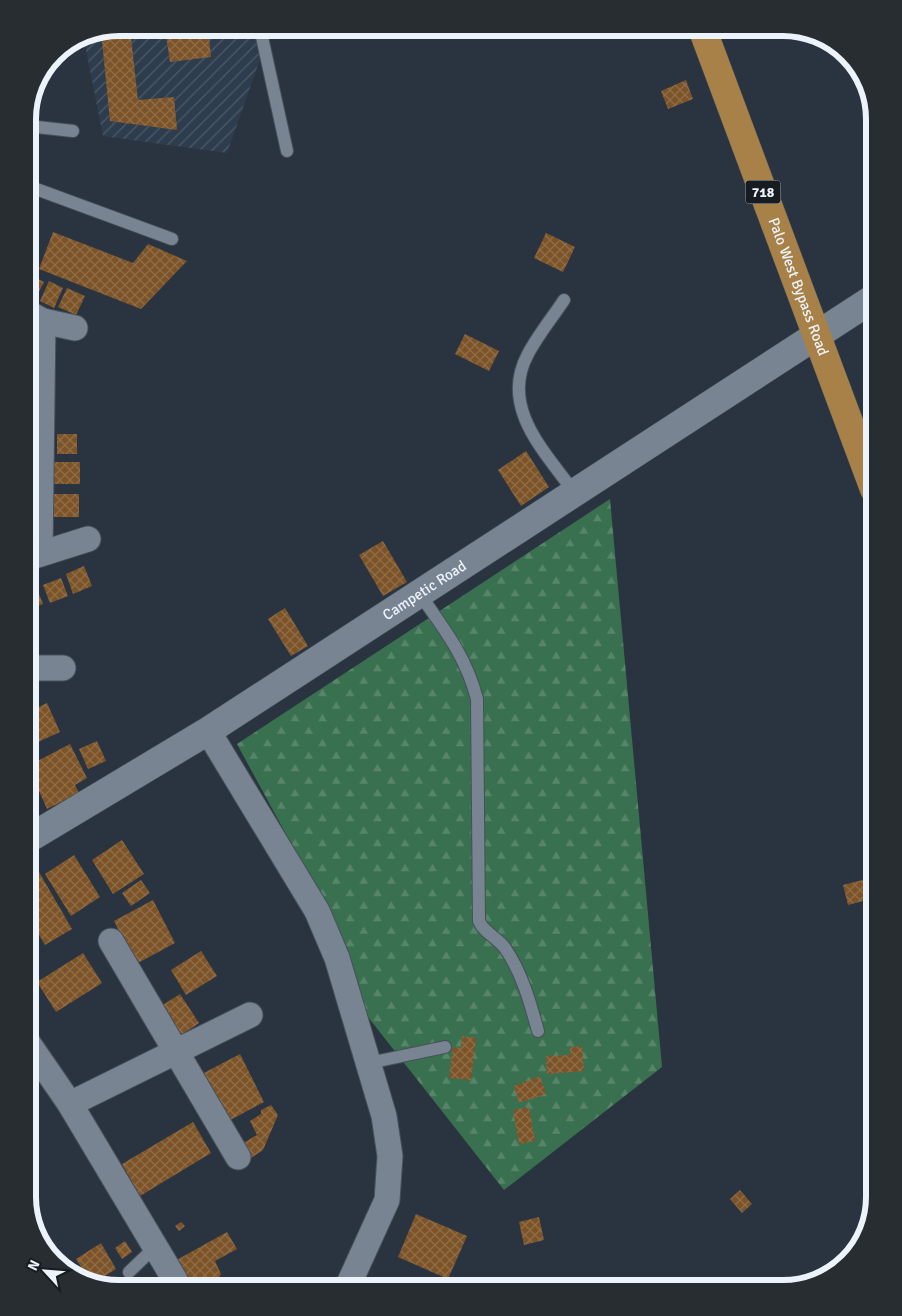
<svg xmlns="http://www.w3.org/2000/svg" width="902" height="1316" viewBox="0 0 902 1316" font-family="Signika,sans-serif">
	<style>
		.industrial { fill: url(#industrial-furrows) }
		.forest { fill: url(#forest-firs) }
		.building { fill: url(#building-cross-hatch) }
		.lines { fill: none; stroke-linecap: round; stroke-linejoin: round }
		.service-casing { stroke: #47505a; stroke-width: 14 }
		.minor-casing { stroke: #47505a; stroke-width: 27 }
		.tertiary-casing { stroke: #47505a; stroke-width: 29 }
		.primary-casing { stroke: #47505a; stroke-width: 29 }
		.service { stroke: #788492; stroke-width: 12 }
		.minor { stroke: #788492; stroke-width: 25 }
		.tertiary { stroke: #788492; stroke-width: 28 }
		.primary { stroke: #a78148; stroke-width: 28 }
		.labels { text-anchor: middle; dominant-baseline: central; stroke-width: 4; stroke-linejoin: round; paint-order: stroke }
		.shield { fill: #171c21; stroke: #acb2b9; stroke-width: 1 }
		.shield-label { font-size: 14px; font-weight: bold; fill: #ecf3fa }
		.street-label { font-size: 15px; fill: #ecf3fa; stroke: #171c21 }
		.rim { fill: none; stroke: #ecf3fa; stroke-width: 6 }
	</style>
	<defs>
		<pattern id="industrial-furrows" width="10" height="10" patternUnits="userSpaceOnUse" patternTransform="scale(1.25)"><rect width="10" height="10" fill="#2e3d4e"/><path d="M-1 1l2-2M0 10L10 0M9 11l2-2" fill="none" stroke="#4c5a68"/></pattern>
		<pattern id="forest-firs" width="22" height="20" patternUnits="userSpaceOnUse" patternTransform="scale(1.25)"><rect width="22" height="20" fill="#39704f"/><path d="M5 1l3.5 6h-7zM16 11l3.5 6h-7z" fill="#568569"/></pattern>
		<pattern id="building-cross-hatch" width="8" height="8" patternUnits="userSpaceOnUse" patternTransform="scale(1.25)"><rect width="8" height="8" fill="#7c5428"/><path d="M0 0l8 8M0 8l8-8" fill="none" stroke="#8f6d48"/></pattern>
	</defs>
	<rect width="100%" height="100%" fill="#2a3440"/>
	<!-- industrial -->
	<path class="industrial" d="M119 28H271L227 153 103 136 83 35Z"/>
	<!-- forest -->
	<path class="forest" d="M610 499 662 1067 504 1190 353 998 324 904 237 744Z"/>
	<!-- building -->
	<g class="building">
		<path d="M119 28H130L138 100 174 97 177 130 110 121 101 31Z"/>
		<path d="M165 28H208L211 57 170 62Z"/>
		<path d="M686 80 693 99 668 109 661 91Z"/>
		<path d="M28 231 34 233 28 248Z"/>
		<path d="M53 232 133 263 148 244 187 261 141 309 39 269Z"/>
		<path d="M546 233 575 247 563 272 534 258Z"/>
		<path d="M28 274 44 282 35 299 28 296Z"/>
		<path d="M49 281 63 288 54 308 40 301Z"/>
		<path d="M67 288 85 296 76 315 58 307Z"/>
		<path d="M465 334 499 351 489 371 455 354Z"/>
		<rect x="57" y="434" width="20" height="20"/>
		<path d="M526 451 549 487 521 506 498 470Z"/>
		<rect x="54" y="462" width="26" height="22"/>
		<rect x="52" y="494" width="27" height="23"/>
		<path d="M383 541 407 582 383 596 359 555Z"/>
		<path d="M84 566 92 586 73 594 66 574Z"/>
		<path d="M61 578 68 596 50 603 43 585Z"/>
		<path d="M36 586 43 604 28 610V589Z"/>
		<path d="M285 608 308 646 291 656 268 619Z"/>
		<path d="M47 703 60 732 29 746 28 712Z"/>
		<path d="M97 741 106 761 88 769 79 749Z"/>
		<path d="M70 744 87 778 75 785 79 793 47 809 28 766Z"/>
		<path d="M122 840 144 874 113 894 92 860Z"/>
		<path d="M74 855 100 897 71 916 45 874Z"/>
		<path d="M39 872 72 929 45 945 28 916V879Z"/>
		<path d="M874 877V898L848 905 843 885Z"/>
		<path d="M141 880 150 893 131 906 122 893Z"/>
		<path d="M153 900 175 943 136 964 114 921Z"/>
		<path d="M201 951 217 976 186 995 171 970Z"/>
		<path d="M83 953 102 983 56 1012 37 982Z"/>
		<path d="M180 994 199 1023 177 1038 158 1008Z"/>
		<path d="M462 1036 476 1038 471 1080 449 1078 453 1047 461 1048Z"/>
		<path d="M582 1046 584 1071 547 1074 546 1056 570 1055V1047Z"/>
		<path d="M240 1054 264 1102 223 1124 198 1076Z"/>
		<path d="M540 1076 546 1094 519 1103 514 1086Z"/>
		<path d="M271 1105 278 1115 263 1150 248 1160 240 1145 257 1135 250 1121 261 1114V1110Z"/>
		<path d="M529 1107 535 1141 519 1144 513 1110Z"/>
		<path d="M193 1122 211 1153 140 1196 122 1164Z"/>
		<path d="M740 1190 752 1204 742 1213 730 1199Z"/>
		<path d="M416 1214 467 1236 448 1279 398 1257Z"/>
		<path d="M539 1217 544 1240 524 1245 519 1222Z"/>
		<path d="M181 1222 185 1226 179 1231 175 1226Z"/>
		<path d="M227 1232 237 1249 215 1261 221 1274 214 1288H178L190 1282 188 1276 183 1279 173 1262Z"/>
		<path d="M125 1241 132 1252 122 1259 115 1248Z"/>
		<path d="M101 1243 116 1269 95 1282 89 1280 76 1259Z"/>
	</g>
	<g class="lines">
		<defs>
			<g id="service">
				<path d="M260 28 287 151"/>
				<path d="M28 126 73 131"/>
				<path d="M28 186 172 239"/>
				<path d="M564 300C552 318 538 335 528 354 499 407 545 452 574 492"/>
				<path d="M419 593C444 629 466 656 477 699L479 921C484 933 497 937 505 948 522 973 530 1002 538 1031"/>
				<path d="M369 1063 445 1047"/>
				<path d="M129 1272 154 1248"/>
			</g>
			<g id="minor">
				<path d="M28 313 43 321 75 328"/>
				<path d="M40 554 43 321"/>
				<path d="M28 558 88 539"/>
				<path d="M28 668H63"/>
				<path d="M208 731 317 911 337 958 384 1116 390 1156 387 1200 347 1288"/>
				<path d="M111 941 238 1157"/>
				<path d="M28 1043 70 1104 175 1280"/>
				<path d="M70 1104 250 1015"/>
			</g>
			<g id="tertiary">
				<path id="s1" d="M28 839 208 731 874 298"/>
			</g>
			<g id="primary">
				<path id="s2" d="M702 28 874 489"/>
			</g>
		</defs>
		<!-- service casing -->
		<use href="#service" class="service-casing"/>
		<!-- minor casing -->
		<use href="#minor" class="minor-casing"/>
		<!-- tertiary casing -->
		<use href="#tertiary" class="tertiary-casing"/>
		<!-- primary casing -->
		<use href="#primary" class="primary-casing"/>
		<!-- service -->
		<use href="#service" class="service"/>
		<!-- minor -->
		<use href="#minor" class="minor"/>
		<!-- tertiary -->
		<use href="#tertiary" class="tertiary"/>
		<!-- primary -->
		<use href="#primary" class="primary"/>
	</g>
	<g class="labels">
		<!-- shield labels -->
		<rect class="shield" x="745.5" y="180.5" width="35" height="23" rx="4"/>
		<g class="shield-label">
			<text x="763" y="192">718</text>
		</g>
		<!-- street labels -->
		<g class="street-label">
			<text stroke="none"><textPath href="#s2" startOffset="276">Palo West Bypass Road</textPath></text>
			<text stroke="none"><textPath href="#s1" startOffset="468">Campetic Road</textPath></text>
		</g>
	</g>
	<!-- crop -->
	<path d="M0 0H902V1316H0ZM119 36H783A83 83 0 0 1 866 119V1197A83 83 0 0 1 783 1280H119A83 83 0 0 1 36 1197V119A83 83 0 0 1 119 36Z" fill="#282d32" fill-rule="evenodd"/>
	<path class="rim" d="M119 36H783A83 83 0 0 1 866 119V1197A83 83 0 0 1 783 1280H119A83 83 0 0 1 36 1197V119A83 83 0 0 1 119 36Z"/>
	<!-- north arrow -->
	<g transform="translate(45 1271) rotate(296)" stroke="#171c21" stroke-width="4" paint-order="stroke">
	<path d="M0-4L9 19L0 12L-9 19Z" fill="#ecf3fa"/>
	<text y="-8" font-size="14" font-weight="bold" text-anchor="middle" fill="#ecf3fa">N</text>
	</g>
</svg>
